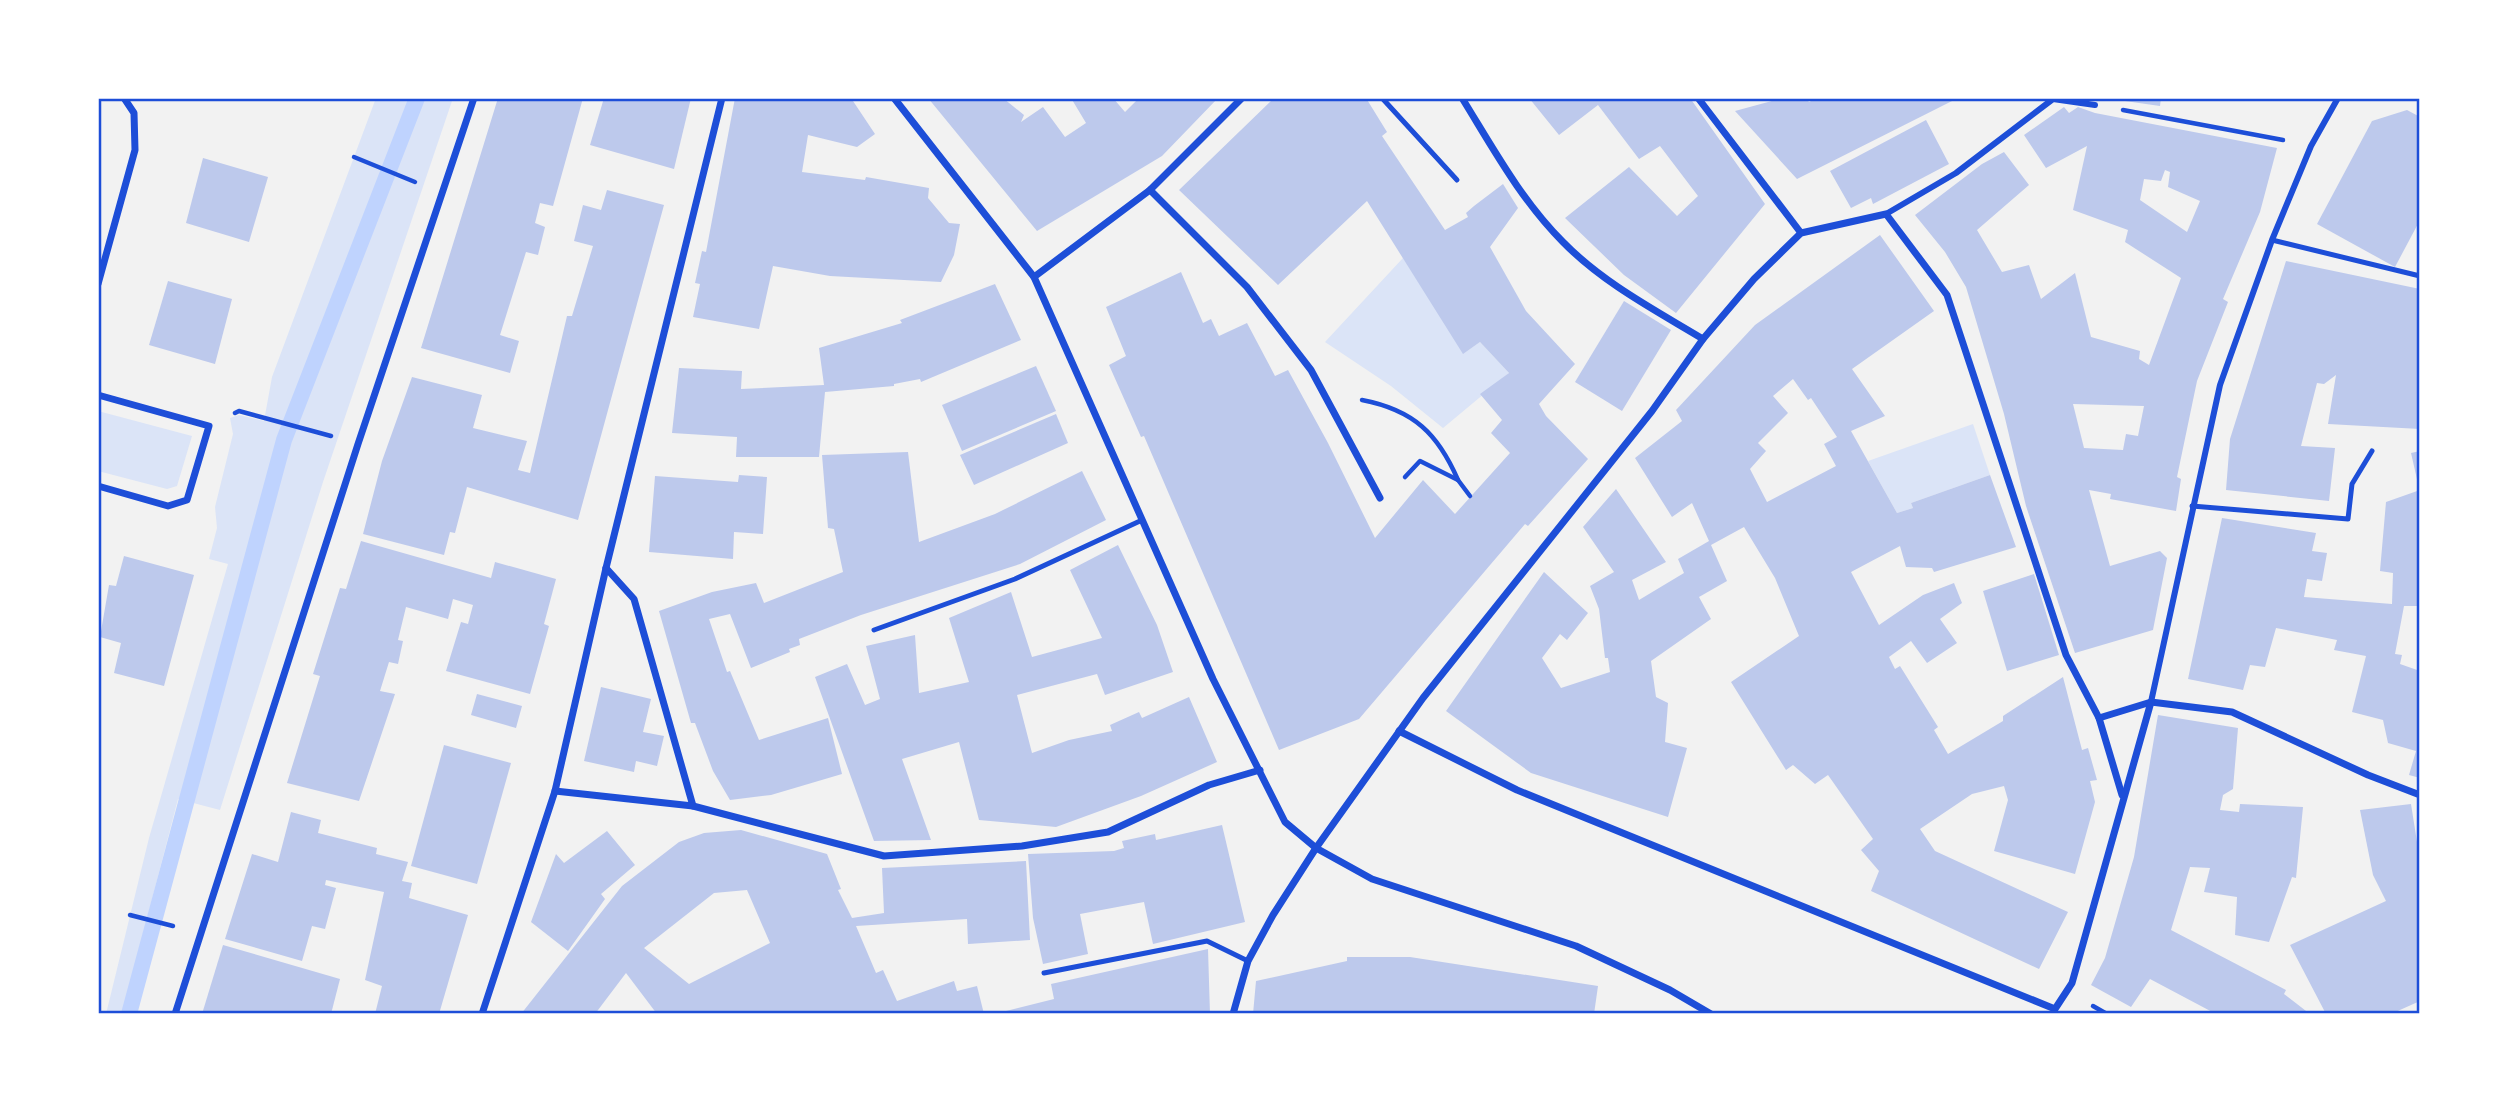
<svg xmlns="http://www.w3.org/2000/svg" width="2518" height="1112" viewBox="0 0 2518 1112" font-family="'Asap Condensed',sans-serif">
	<style>
		.green { fill: #dbe4f7 }
		.lines { fill: none; stroke-linecap: round; stroke-linejoin: round }
		.stream { stroke: #bfd3fe; stroke-width: 16 }
		.building { fill: #bdc9ec; fill-rule: evenodd }
		.path { stroke: #1d4ed8; stroke-width: 4.5 }
		.service { stroke: #1d4ed8; stroke-width: 5 }
		.pedestrian { stroke: #1d4ed8; stroke-width: 6 }
		.minor { stroke: #1d4ed8; stroke-width: 7 }
		.neatline { fill: none; stroke: #1d4ed8; stroke-width: 2.5 }
	</style>
	<rect width="100%" height="100%" fill="#f2f2f2"/>
	<!-- green -->
	<g class="green">
		<path d="M376 98H453L323 482 220 810 178 799 124 1007 155 1014H106L149 838 228 564 209 559 217 528 215 507 233 434 230 418 239 415 264 421 272 377Z"/>
		<path d="M1403 258 1464 353 1480 342 1509 373 1443 428 1391 386 1325 342Z"/>
		<path d="M98 411 192 436 177 486 167 489 98 471Z"/>
		<path d="M1973 424 1990 475 1911 503 1913 508 1897 513 1868 461Z"/>
	</g>
	<g class="lines">
		<!-- stream -->
		<path class="stream" d="M129 1014 284 440 417 98"/>
	</g>
	<!-- building -->
	<g class="building">
		<path d="M498 98H583L553 206 540 203 535 223 545 227 538 255 526 252 500 335 519 341 510 373 421 348Z"/>
		<path d="M604 98H691L674 169 590 145Z"/>
		<path d="M735 98 853 101 875 134 857 147 808 135 802 172 865 180 866 177 929 188 928 198 949 223 960 224 954 255 941 282 830 276 773 266 759 329 693 317 700 284 695 283 702 251 706 252Z"/>
		<path d="M928 98H1003L1024 115 1021 122 1043 107 1065 137 1086 123 1071 98H1113L1125 112 1139 98H1218L1162 156 1037 231Z"/>
		<path d="M1274 98H1366L1387 132 1382 136 1445 230 1468 217 1466 213 1474 206 1503 184 1518 208 1490 247 1526 311 1575 364 1539 404 1546 416 1588 459 1528 526 1525 524 1359 719 1279 750 1144 436 1141 437 1109 365 1126 356 1106 307 1181 272 1203 323 1211 319 1219 336 1247 323 1275 376 1288 370 1328 443 1375 538 1423 480 1455 514 1510 453 1491 433 1502 420 1480 394 1509 373 1480 342 1463 354 1367 201 1278 285 1179 190Z"/>
		<path d="M1529 98H1690L1765 204 1676 313 1624 275 1565 218 1629 167 1677 216 1698 196 1660 146 1639 159 1598 105 1559 135Z"/>
		<path d="M1783 98H1806L1809 102 1817 98H1958L1797 179 1735 111Z"/>
		<path d="M2104 98H2161L2160 106Z"/>
		<path d="M2064 107 2069 113 2078 107 2095 113 2277 148 2260 212 2223 299 2228 302 2197 381 2177 477 2181 479 2176 511 2110 499 2111 494 2089 490 2110 566 2160 551 2167 558 2153 630 2075 653 2026 506 2004 414 1966 287 1945 252 1915 215 1982 164 2004 152 2029 185 1977 230 2002 272 2029 265 2041 299 2075 273 2091 337 2140 351 2139 359 2149 365 2181 278 2125 242 2128 230 2073 210 2087 146 2046 168 2024 135ZM2165 170 2170 172 2168 187 2200 201 2187 232 2140 200 2144 179 2161 181ZM2073 404 2144 406 2138 436 2126 434 2123 450 2084 448Z"/>
		<path d="M2407 110 2420 117V220L2395 267 2317 224 2372 121Z"/>
		<path d="M1926 120 1949 164 1873 204 1871 198 1851 208 1830 171Z"/>
		<path d="M203 158 268 177 249 242 186 223Z"/>
		<path d="M607 190 664 205 578 520 467 487 455 533 450 532 444 555 363 534 382 461 412 377 482 395 473 428 527 441 518 470 530 473 567 316H572L593 246 574 241 583 205 601 210Z"/>
		<path d="M1880 235 1934 311 1852 369 1885 416 1851 431 1897 513 1913 508 1911 503 1990 475 2016 547 1934 572 1932 568 1906 567 1900 546 1851 572 1879 625 1923 595 1954 583 1962 603 1940 619 1957 643 1927 663 1911 641 1889 657 1895 669 1900 666 1938 727 1934 730 1948 754 2003 721V716L2063 677 2082 750 2088 748 2097 780 2090 781 2095 802 2075 874 1994 851 2008 800 2004 786 1972 794 1920 829 1935 851 2068 912 2039 969 1871 891 1879 871 1861 850 1873 839 1828 775 1815 784 1793 765 1786 770 1731 682 1799 636 1775 578 1744 527 1711 545 1727 581 1699 597 1711 619 1651 661 1656 697 1668 703 1665 742 1687 748 1668 817 1531 773 1446 711 1544 572 1588 613 1567 640 1560 634 1542 658 1561 688 1610 672 1608 658H1605L1599 609 1590 586 1614 572 1583 527 1616 489 1666 562 1632 580 1639 600 1684 573 1678 559 1709 541 1692 503 1672 517 1635 458 1682 421 1676 410 1755 325ZM1793 379 1808 400 1811 398 1837 437 1824 444 1836 466 1767 502 1750 469 1766 451 1758 443 1788 413 1773 396Z"/>
		<path d="M2286 261 2420 289V429L2328 424 2336 375 2324 384 2317 383 2301 446 2335 448 2329 501 2226 490 2230 439Z"/>
		<path d="M168 281 232 299 215 364 149 345Z"/>
		<path d="M995 284 1021 340 921 382 920 379 894 384V386L825 392 819 457H736L737 437 672 433 679 368 742 371 741 389 824 385 819 348 902 323 900 320Z"/>
		<path d="M1624 301 1671 330 1622 411 1575 382Z"/>
		<path d="M1036 366 1056 411 962 451 942 405Z"/>
		<path d="M1056 414 1068 443 974 485 960 455Z"/>
		<path d="M2420 451V488H2419L2411 453Z"/>
		<path d="M908 452 919 542 995 514 1082 471 1106 520 1020 564 861 615 799 639 800 645 789 649 790 652 751 668 730 614 709 619 727 672 730 671 759 740 828 718 842 774 771 795 730 800 713 771 695 723H691L659 611 712 592 756 583 764 603 843 572 834 529 828 528 822 455Z"/>
		<path d="M739 475 767 477 763 534 734 532 733 559 649 552 655 476 738 482Z"/>
		<path d="M2420 490V606H2404L2395 654 2402 655 2400 664 2420 671V778L2409 775 2416 751 2388 743 2383 720 2352 712 2366 656 2334 650 2337 640 2276 628 2265 667 2250 665 2243 690 2188 679 2222 518 2316 533 2312 551 2327 553 2322 581 2307 579 2304 597 2392 604 2393 573 2380 571 2386 502Z"/>
		<path d="M361 541 491 578 495 562 556 579 544 624 549 626 530 694 446 671 461 622 468 624 473 605 453 599 448 619 406 607 398 640 403 641 398 664 389 662 380 691 395 694 359 801 287 783 320 676 313 674 340 588 346 589Z"/>
		<path d="M1118 545 1157 625 1173 672 1105 695 1097 674 1017 695 1032 753 1069 740 1112 731 1110 725 1139 712 1142 718 1189 697 1217 762 1141 796 1056 827 979 820 959 742 902 759 931 840 874 841 815 677 847 664 865 705 880 699 866 646 915 635 919 693 969 682 949 618 1011 592 1032 657 1102 638 1070 570Z"/>
		<path d="M124 556 194 575 164 686 114 673 121 643 100 637 109 585 116 586Z"/>
		<path d="M2034 574 2059 655 2007 671 1983 591Z"/>
		<path d="M601 687 651 699 643 732 664 736 657 766 636 761 634 772 584 761Z"/>
		<path d="M477 694 522 706 516 728 471 715Z"/>
		<path d="M2158 715 2238 728 2233 789 2223 795 2220 810 2239 812 2240 804 2303 807 2296 878 2292 877 2269 942 2235 935 2237 897 2204 892 2210 868 2190 867 2171 930 2286 990 2284 994 2310 1014H2216L2150 979 2131 1007 2091 985 2105 958 2134 857Z"/>
		<path d="M444 745 511 763 477 884 411 866Z"/>
		<path d="M2411 804 2420 861V1001L2391 1014H2326L2290 945 2386 901 2373 875 2360 810Z"/>
		<path d="M291 812 321 820 318 833 377 848 376 854 408 862 402 881 412 883 409 898 468 915 439 1014H375L382 986 365 980 384 892 326 880 325 885 336 888 325 929 312 926 302 961 225 939 252 854 278 862Z"/>
		<path d="M1222 825 1245 922 1153 944 1144 902 1080 914 1088 954 1043 964 1033 918 1028 854 1114 851 1124 848 1122 841 1155 834 1156 840Z"/>
		<path d="M741 830 827 854 841 889 838 890 852 918 884 913 882 868 1026 861 1030 940 968 944 967 919 856 926 876 973 883 970 897 1001 954 981 957 991 977 986 984 1014H657L626 973 595 1014H521L622 886 679 842 704 833ZM747 890 770 943 689 984 644 948 714 893Z"/>
		<path d="M607 831 635 865 601 894 605 899 568 951 531 922 556 854 564 863Z"/>
		<path d="M223 945 340 979 331 1014H202Z"/>
		<path d="M1208 949 1210 1014H994L1054 999 1051 984Z"/>
		<path d="M1347 957H1410L1598 986 1594 1014H1253L1256 981 1347 961Z"/>
	</g>
	<g class="lines">
		<!-- path -->
		<g class="path">
			<path d="M2123 110 2283 140"/>
			<path d="M354 157 415 182"/>
			<path d="M1362 400C1414 410 1438 434 1458 480"/>
			<path d="M235 413 239 411 331 436"/>
			<path d="M1405 477 1420 461 1458 480 1470 496"/>
			<path d="M130 915 173 926"/>
			<path d="M2093 1006 2107 1014"/>
		</g>
		<!-- service -->
		<g class="service">
			<path d="M1382 98 1457 180"/>
			<path d="M2272 240 2420 276"/>
			<path d="M2192 506 2348 519 2352 484 2372 451"/>
			<path d="M874 630 1015 579 1140 521"/>
			<path d="M1044 973 1207 941 1248 961"/>
		</g>
		<!-- pedestrian -->
		<g class="pedestrian">
			<path d="M1886 214 1956 173 2053 99 2095 105"/>
			<path d="M2151 702 2220 385 2272 240 2311 146 2338 98"/>
		</g>
		<!-- minor -->
		<g class="minor">
			<path d="M894 98 1034 277 1213 679 1285 822 1316 848 1372 879 1576 946 1670 990 1711 1014"/>
			<path d="M1462 98C1493 148 1521 200 1563 242 1603 283 1655 310 1703 339"/>
			<path d="M1698 98 1801 233"/>
			<path d="M1150 190 1247 287 1311 370 1380 498"/>
			<path d="M1034 277 1150 190 1242 98"/>
			<path d="M98 284 135 150 134 113 124 98"/>
			<path d="M98 395 209 426 187 500 168 506 98 486"/>
			<path d="M606 568 634 599 693 806"/>
			<path d="M2099 718 2151 702 2232 712 2368 775 2420 795"/>
			<path d="M1399 731 1517 790 2055 1009 2072 983 2151 702"/>
			<path d="M555 791 693 806 884 856 1022 846 1108 832 1209 785 1260 770"/>
			<path d="M175 1014 358 444 474 98"/>
			<path d="M482 1014 555 791 606 568 722 98"/>
			<path d="M1233 1014 1248 961 1273 915 1316 848 1423 698 1652 411 1703 339 1754 279 1801 233 1886 214 1947 295 2066 655 2099 718 2122 795"/>
		</g>
	</g>
	<!-- border -->
	<rect width="2518" height="1112" fill="none" stroke="#ffffff" stroke-width="200"/>
	<rect x="100" y="100" width="2318" height="912" class="neatline"/>
</svg>
